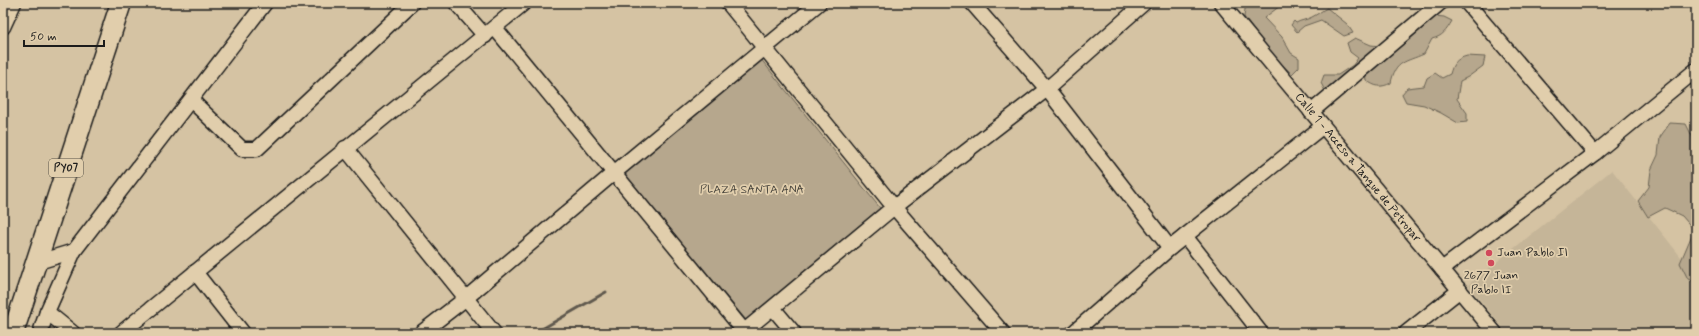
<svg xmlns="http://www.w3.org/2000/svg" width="1699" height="336" viewBox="0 0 1699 336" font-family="Mynerve,sans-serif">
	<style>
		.built { fill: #c5b598 }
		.green { fill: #b6a78d; stroke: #696254 }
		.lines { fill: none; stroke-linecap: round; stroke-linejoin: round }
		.stream { stroke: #5f594d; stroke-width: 3 }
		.minor-casing { stroke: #1c1c1c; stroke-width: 17 }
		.highway-casing { stroke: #1c1c1c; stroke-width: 23 }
		.minor { stroke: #e1ceac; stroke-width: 14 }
		.highway { stroke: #e1ceac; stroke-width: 20 }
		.poi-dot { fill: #d1495b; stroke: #e1ceac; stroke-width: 1.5 }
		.labels { text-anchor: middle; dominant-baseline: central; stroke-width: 3.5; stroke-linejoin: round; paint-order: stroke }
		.shield { fill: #e1ceac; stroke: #575147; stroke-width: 1 }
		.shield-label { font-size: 11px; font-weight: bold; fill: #1c1c1c }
		.street-label { font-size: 12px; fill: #1c1c1c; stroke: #e1ceac }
		.park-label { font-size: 12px; fill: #423f38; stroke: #e1ceac }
		.poi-label { font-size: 12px; fill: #1c1c1c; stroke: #e1ceac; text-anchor: start }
	</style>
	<rect width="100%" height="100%" fill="#d5c3a3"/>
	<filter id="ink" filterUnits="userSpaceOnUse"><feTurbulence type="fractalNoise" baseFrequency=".025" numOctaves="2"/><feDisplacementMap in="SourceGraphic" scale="8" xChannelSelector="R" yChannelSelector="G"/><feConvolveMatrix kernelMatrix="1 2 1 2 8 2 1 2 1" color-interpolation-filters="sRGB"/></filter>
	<g filter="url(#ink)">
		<!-- built -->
		<path class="built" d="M1612 170 1696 276V324L1684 333H1507L1468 285Z"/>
		<!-- green -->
		<g class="green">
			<path d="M1250 3H1284L1264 18 1282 37 1291 53 1299 58V67L1292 74 1272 55 1244 17 1245 9Z"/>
			<path d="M1327 8 1347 24 1353 33 1344 36 1321 20 1304 26 1297 32 1291 25 1294 21 1296 23C1301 20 1307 20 1312 17 1318 14 1321 11 1327 8Z"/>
			<path d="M1435 16 1444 17 1452 21C1446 31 1443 36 1432 39L1424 54C1406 62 1395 61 1391 83 1381 88 1375 87 1366 80L1365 73 1325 91 1321 83 1324 75H1338L1353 65 1358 58 1350 52 1347 43 1355 38 1371 45 1380 46 1378 61 1387 58 1388 48 1393 41 1409 40Z"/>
			<path d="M1467 56 1485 57 1483 66 1468 77 1460 81 1457 99 1467 113V122L1458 123 1441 113 1424 105 1406 102 1402 94 1407 88 1424 86 1427 78 1435 73 1442 78 1450 74C1453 63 1456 59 1467 56Z"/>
			<path d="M760 58 880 208 746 320 623 172Z"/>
			<path d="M1670 123 1686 124 1694 140 1696 139V283L1688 279 1680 263 1694 230 1682 216 1665 208 1648 217 1638 201 1649 187 1651 170 1658 155 1660 137Z"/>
		</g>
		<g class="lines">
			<!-- stream -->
			<path class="stream" d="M535 333 606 292"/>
			<defs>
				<g id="minor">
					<path d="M456 3 485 36"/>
					<path d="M728 3 894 207 1003 333"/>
					<path d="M972 3 1047 89 1170 248"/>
					<path id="s1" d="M1221 3 1495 333"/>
					<path d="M1467 3 1595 153"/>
					<path d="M3 27 14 3"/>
					<path d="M495 28 744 331"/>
					<path d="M191 100 242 149H257L412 3"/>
					<path d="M1311 112 1440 3"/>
					<path d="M345 148 494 333"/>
					<path d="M1185 236 1261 333"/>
					<path d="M35 263 74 251 265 3"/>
					<path d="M1442 269 1595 153 1696 70"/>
					<path d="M195 272 243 333"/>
					<path d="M773 308 794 333"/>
					<path d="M40 333 47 312"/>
					<path d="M73 333 47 312 74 251"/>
					<path d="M121 333 524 3"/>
					<path d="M421 333 465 299 615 172 819 3"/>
					<path d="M742 333 894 207 1047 89 1144 3"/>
					<path d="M1073 333 1170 248 1323 126"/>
					<path d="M1406 333 1460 290"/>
				</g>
				<path id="highway" d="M13 333 121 3"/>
			</defs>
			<!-- minor casing -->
			<use href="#minor" class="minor-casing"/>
			<!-- highway casing -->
			<use href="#highway" class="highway-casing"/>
			<!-- minor -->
			<use href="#minor" class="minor"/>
			<!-- highway -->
			<use href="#highway" class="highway"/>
		</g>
	</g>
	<!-- markers -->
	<g class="poi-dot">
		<circle cx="1489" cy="253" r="4"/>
		<circle cx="1491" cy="263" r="4"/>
	</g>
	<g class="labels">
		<!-- shield labels -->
		<rect class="shield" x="49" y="159" width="34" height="18" rx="3"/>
		<g class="shield-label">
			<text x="66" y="168">PY07</text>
		</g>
		<!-- street labels -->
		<g class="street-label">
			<text stroke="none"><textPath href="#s1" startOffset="214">Calle 1 - Acceso a Tanque de Petropar</textPath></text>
		</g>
		<!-- park labels -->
		<g class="park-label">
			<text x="752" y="190">PLAZA SANTA ANA</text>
		</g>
		<!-- poi labels -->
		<g class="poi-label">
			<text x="1497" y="253">Juan Pablo II</text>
			<text x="1491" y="276" text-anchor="middle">2677 Juan<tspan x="1491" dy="14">Pablo II</tspan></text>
		</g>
	</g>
	<!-- margin -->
	<rect width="1699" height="336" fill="none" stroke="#e1ceac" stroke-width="16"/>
	<rect x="8" y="8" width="1683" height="320" fill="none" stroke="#1c1c1c" stroke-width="1.5" filter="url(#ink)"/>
	<!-- scale -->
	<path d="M24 40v6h80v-6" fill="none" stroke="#1c1c1c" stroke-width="2"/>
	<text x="30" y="40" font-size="12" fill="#1c1c1c" stroke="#e1ceac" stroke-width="3" paint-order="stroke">50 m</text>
</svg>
